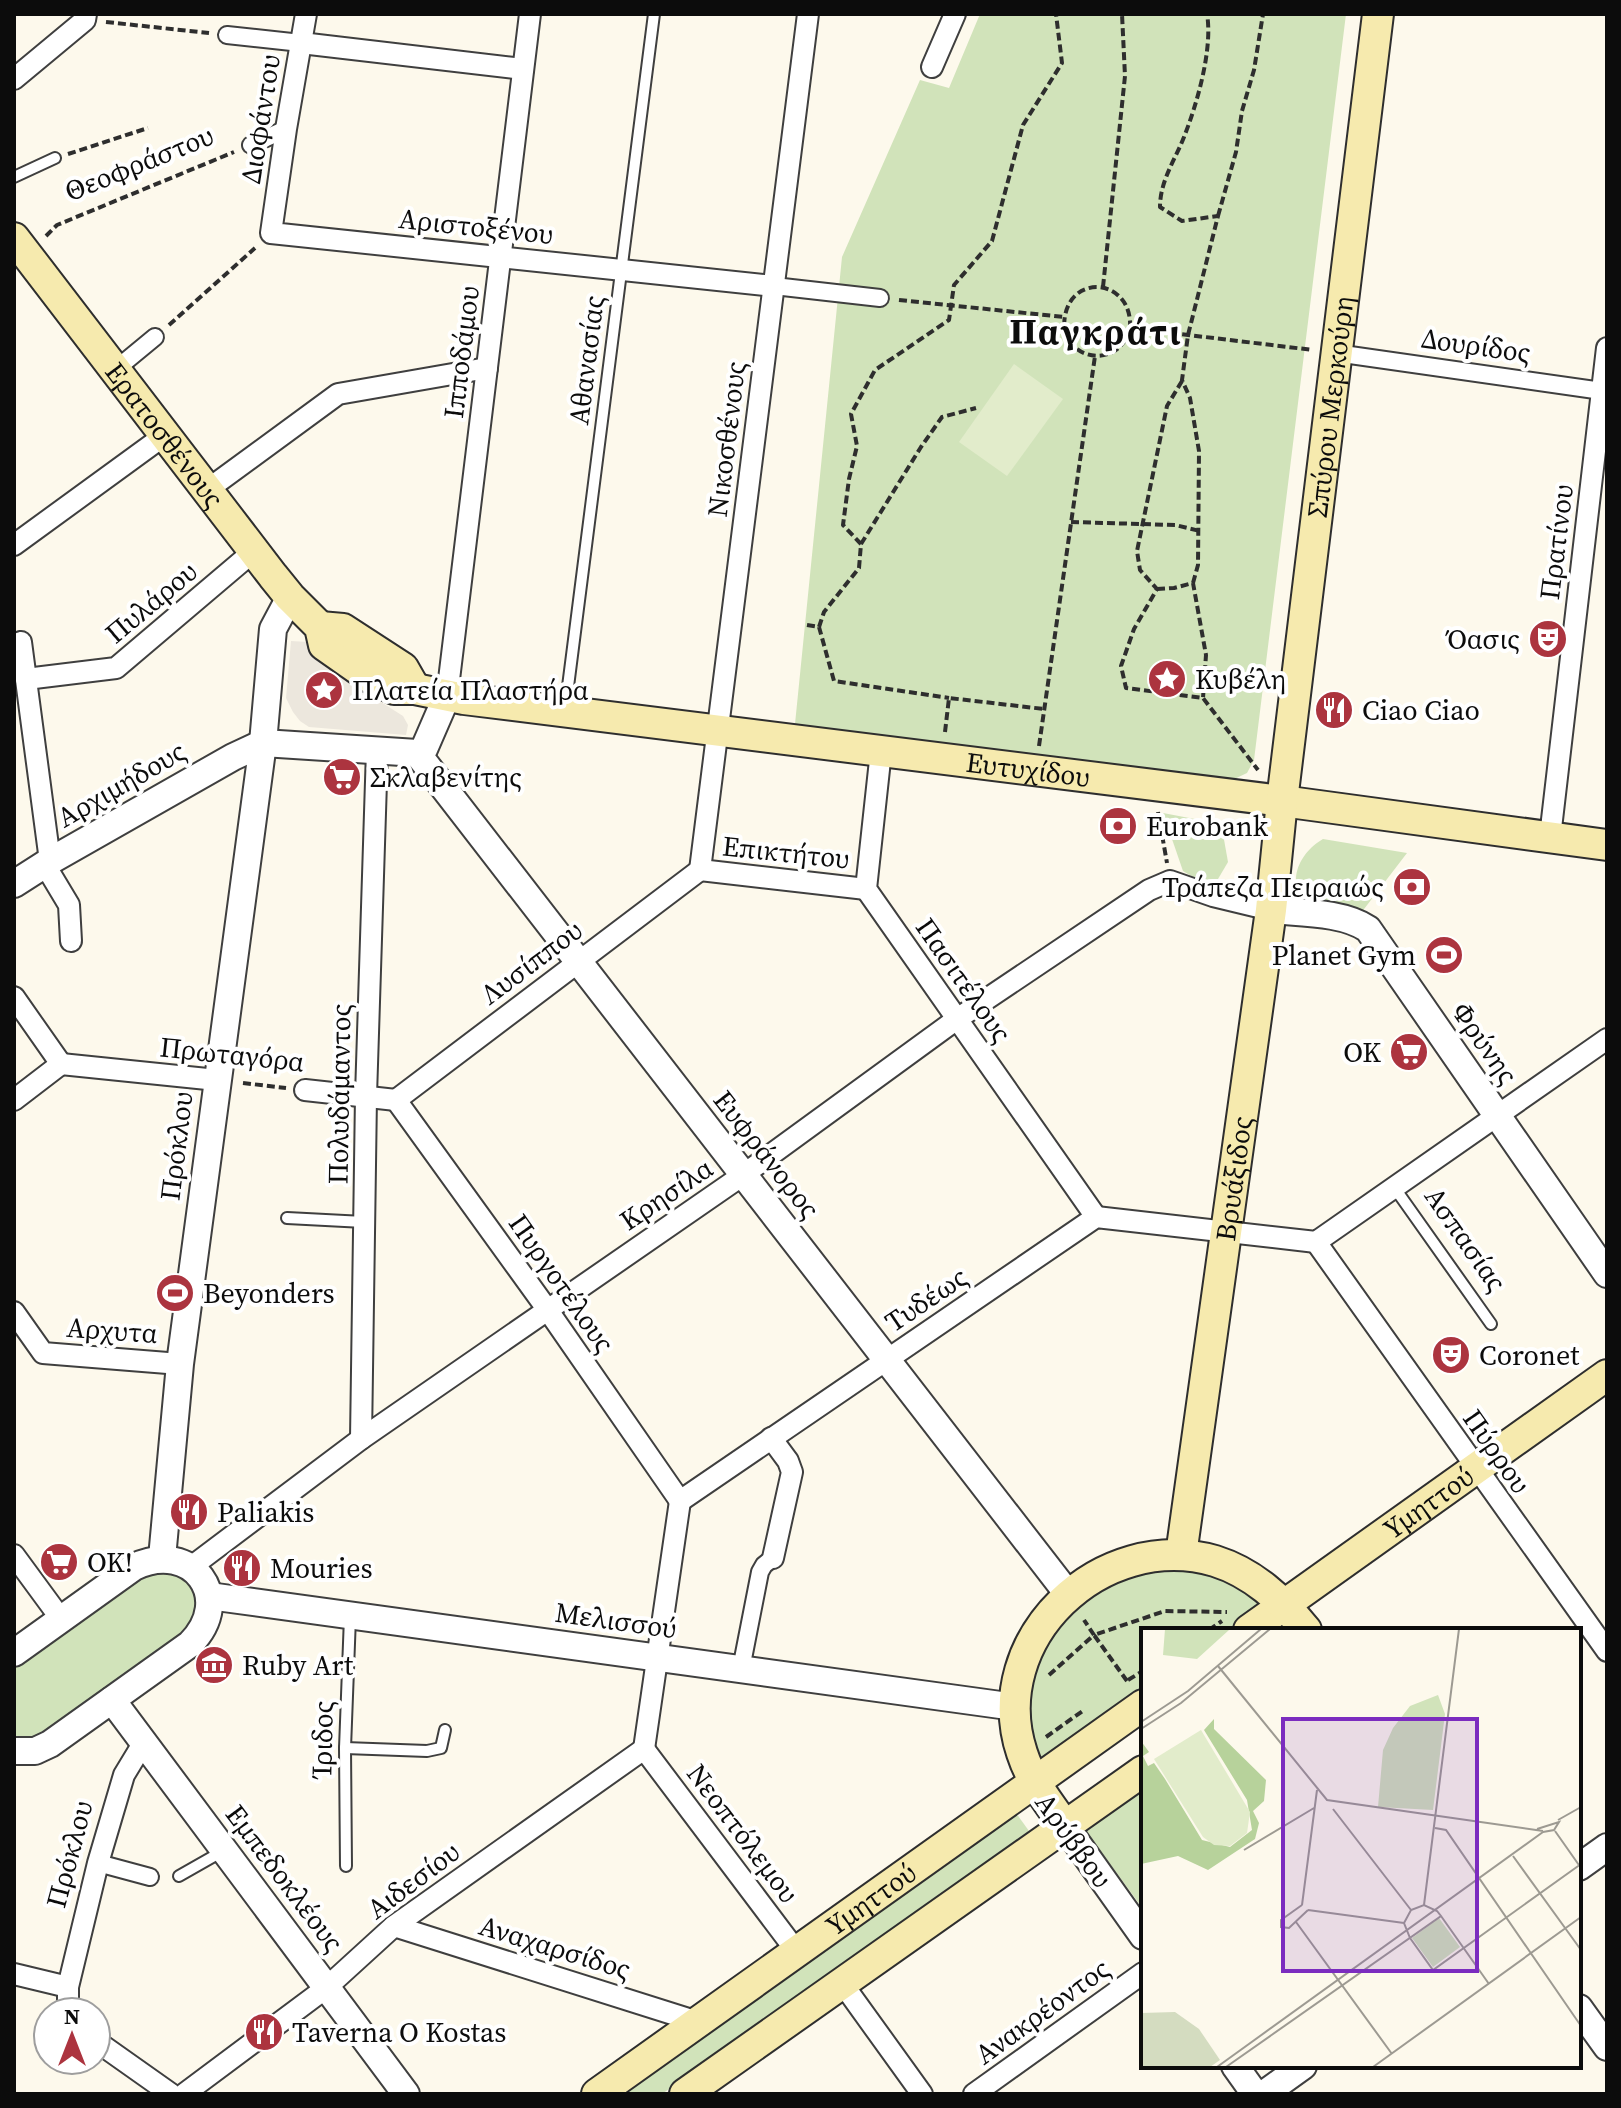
<svg xmlns="http://www.w3.org/2000/svg" width="1621" height="2108" viewBox="0 0 1621 2108" font-family="'Source Serif 4',serif">
	<style>
		.green { fill: #d1e3ba }
		.pitch { fill: #e2eccb }
		.plaza { fill: #ece7dd }
		.lines { fill: none; stroke-linecap: round; stroke-linejoin: round }
		.service-casing { stroke: #3f3f3f; stroke-width: 14 }
		.pedestrian-casing { stroke: #3f3f3f; stroke-width: 20 }
		.minor-casing { stroke: #3f3f3f; stroke-width: 24 }
		.tertiary-casing { stroke: #3f3f3f; stroke-width: 30 }
		.secondary-casing { stroke: #2e2e2e; stroke-width: 34 }
		.path { stroke: #2e2e2e; stroke-width: 4; stroke-dasharray: 8 4; stroke-linecap: butt }
		.service { stroke: #fff; stroke-width: 10 }
		.pedestrian { stroke: #fff; stroke-width: 16 }
		.minor { stroke: #fff; stroke-width: 20 }
		.tertiary { stroke: #fff; stroke-width: 26 }
		.secondary { stroke: #f6eaae; stroke-width: 30 }
		.labels { text-anchor: middle; dominant-baseline: central; stroke-width: 8; stroke-linejoin: round; paint-order: stroke }
		.street-label { font-size: 28px; fill: #0c0c0c; stroke: #fff }
		.poi-label { font-size: 28px; fill: #0c0c0c; stroke: #fff; text-anchor: start }
		.district-label { font-size: 36px; font-weight: bold; letter-spacing: 2px; fill: #0c0c0c; stroke: #fff }
		.inset-road { fill: none; stroke: #9d9a92; stroke-width: 2 }
		.view { fill: #7b2cbf; fill-opacity: 0.15; stroke: #7b2cbf; stroke-width: 4 }
		.inset-edge { fill: none; stroke: #0c0c0c; stroke-width: 4 }
	</style>
	<rect width="100%" height="100%" fill="#fdf9ec"/>
	<!-- green -->
	<g class="green">
		<path d="M980 14H1346L1254 760 1247 773 1228 782 794 734 842 257 920 80 949 88Z"/>
		<path d="M1163 813 1205 821 1223 834 1228 862 1218 879 1198 880 1183 871Z"/>
		<path d="M1323 839 1407 853 1361 913C1347 911 1329 911 1316 905 1281 890 1298 853 1323 839Z"/>
		<path d="M1181 1555 1285 1604 1249 1630H1143V1705L1034 1783 1015 1707 1068 1594Z"/>
		<path d="M167 1570 190 1581 200 1605 193 1629 44 1738 14 1743V1667L141 1576Z"/>
		<path d="M1143 1784V1909L1083 1827Z"/>
		<path d="M1008 1802 1029 1831 662 2094H601Z"/>
	</g>
	<!-- pitch -->
	<path class="pitch" d="M1014 364 1063 399 1007 476 959 442Z"/>
	<!-- plaza -->
	<path class="plaza" d="M291 641 308 642 351 683 403 716 408 725 406 735 309 727 300 721 293 712 286 698Z"/>
	<g class="lines">
		<defs>
			<g id="service">
				<path d="M14 177 55 158"/>
				<path d="M565 710 654 14"/>
				<path d="M1394 1187 1491 1324"/>
				<path d="M287 1218 364 1222"/>
				<path d="M345 1748 427 1751 441 1748 445 1730"/>
				<path d="M346 1866 345 1748 350 1617"/>
				<path d="M179 1876 223 1851"/>
			</g>
			<g id="pedestrian">
				<path d="M227 35 301 43"/>
				<path d="M251 145 286 129"/>
				<path d="M774 286 880 298"/>
				<path d="M1336 353 1602 391"/>
				<path d="M115 370 155 337"/>
				<path d="M741 1669 760 1572 764 1565 773 1558"/>
				<path d="M98 1863 150 1877"/>
			</g>
			<g id="minor">
				<path d="M306 14 286 129 271 233 774 286"/>
				<path d="M301 43 523 69"/>
				<path d="M932 67 955 14"/>
				<path d="M14 79 85 20 86 14"/>
				<path d="M207 490 338 394 487 368"/>
				<path d="M14 545 165 435"/>
				<path d="M21 642 50 861"/>
				<path d="M26 679 116 668 254 551"/>
				<path d="M447 696 530 14"/>
				<path d="M881 751 866 889 1096 1217"/>
				<path d="M1550 837 1607 348"/>
				<path d="M45 865 69 905 71 941"/>
				<path d="M700 870 808 14"/>
				<path d="M700 870 866 889"/>
				<path d="M14 997 61 1064"/>
				<path d="M61 1064 217 1080"/>
				<path d="M305 1090 396 1100"/>
				<path d="M14 1100 61 1064"/>
				<path d="M396 1100 547 1309 680 1501"/>
				<path d="M396 1100 700 870"/>
				<path d="M1316 1242 1607 1651"/>
				<path d="M14 1312 43 1353 180 1364"/>
				<path d="M771 1438 788 1461 792 1472 773 1558"/>
				<path d="M361 1439 366 1096 377 750"/>
				<path d="M680 1501 1096 1217 1316 1242 1607 1039"/>
				<path d="M14 1555 61 1619"/>
				<path d="M191 1567 361 1439 743 1175 957 1019 1149 890 1170 881 1213 896 1271 910"/>
				<path d="M644 1749 797 1952"/>
				<path d="M644 1749 680 1501"/>
				<path d="M394 1926 698 2022"/>
				<path d="M14 1974 68 1987"/>
				<path d="M842 1983 922 2094"/>
				<path d="M68 2012V1987L98 1863 124 1775 144 1742"/>
				<path d="M96 2041 171 2094"/>
				<path d="M184 2094 326 1988 394 1926 644 1749"/>
				<path d="M974 2094 1143 1973"/>
			</g>
			<g id="tertiary">
				<path d="M263 743 417 753 424 749 447 696"/>
				<path d="M417 753 1068 1594"/>
				<path d="M14 884 50 861 233 757 263 743"/>
				<path d="M1271 910C1301 913 1343 912 1368 929L1607 1274"/>
				<path d="M162 1558 180 1364 263 743 273 629 290 597"/>
				<path d="M209 1596 1015 1707"/>
				<path d="M14 1653 134 1567C192 1539 236 1598 190 1644L50 1744 35 1751H14"/>
				<path d="M112 1700 406 2094"/>
				<path d="M1065 1826 1143 1936"/>
				<path d="M1579 1867 1607 1847"/>
				<path d="M1579 2008 1607 2047"/>
				<path d="M1235 2066 1255 2094"/>
				<path d="M1264 2094 1303 2066"/>
			</g>
			<g id="secondary">
				<path id="s1" d="M14 238 273 576 290 597 320 627 324 645 371 678 394 689H415L464 699 1282 801 1607 845"/>
				<path d="M320 627 343 629 403 668 415 689"/>
				<path id="s2" d="M1181 1555 1271 910 1282 801 1378 14"/>
				<path id="s3" d="M1249 1630 1607 1375"/>
				<path d="M1065 1826C1048 1802 1031 1781 1022 1753 984 1639 1102 1528 1215 1561 1253 1573 1281 1599 1306 1630"/>
				<path id="s4" d="M597 2094 1143 1705"/>
				<path d="M685 2094 1143 1771"/>
			</g>
		</defs>
		<!-- service casing -->
		<use href="#service" class="service-casing"/>
		<!-- pedestrian casing -->
		<use href="#pedestrian" class="pedestrian-casing"/>
		<!-- minor casing -->
		<use href="#minor" class="minor-casing"/>
		<!-- tertiary casing -->
		<use href="#tertiary" class="tertiary-casing"/>
		<!-- secondary casing -->
		<use href="#secondary" class="secondary-casing"/>
		<!-- path -->
		<g class="path">
			<path d="M106 22 209 33"/>
			<path d="M68 154 148 128"/>
			<path d="M1218 216 1236 152 1242 111 1254 70 1263 14"/>
			<path d="M46 236 57 225 234 152"/>
			<path d="M1103 287 1125 76 1122 14"/>
			<path d="M899 300 1064 317"/>
			<path d="M169 325 255 248"/>
			<path d="M1130 328C1118 374 1057 358 1065 316 1073 272 1133 280 1130 328L1313 350"/>
			<path d="M1182 381 1167 406 1137 551 1140 570 1157 589 1134 629 1121 666 1126 688 1203 698 1258 770"/>
			<path d="M1071 522 1175 525 1200 531"/>
			<path d="M861 544 921 447 942 417 976 408"/>
			<path d="M1193 583 1198 565 1199 451 1190 398 1182 380 1188 335 1218 216 1182 221 1160 207C1160 181 1175 160 1184 137 1197 104 1213 49 1207 14"/>
			<path d="M1157 589 1174 588 1193 583 1206 655 1203 698"/>
			<path d="M807 625 819 627 834 681 949 698"/>
			<path d="M819 627 824 612 859 568 861 544 843 525 849 479 857 446 851 414 875 370 949 320 954 285 992 241 1023 125 1062 63 1056 14"/>
			<path d="M945 732 949 698 1044 709"/>
			<path d="M1039 746 1095 356"/>
			<path d="M1158 812 1167 863"/>
			<path d="M243 1083 286 1088"/>
			<path d="M1209 1630 1222 1621"/>
			<path d="M1049 1675 1094 1635 1084 1620"/>
			<path d="M1128 1680 1143 1671"/>
			<path d="M1127 1681 1094 1635 1165 1611 1227 1612"/>
			<path d="M1046 1737 1084 1710"/>
		</g>
		<!-- service -->
		<use href="#service" class="service"/>
		<!-- pedestrian -->
		<use href="#pedestrian" class="pedestrian"/>
		<!-- minor -->
		<use href="#minor" class="minor"/>
		<!-- tertiary -->
		<use href="#tertiary" class="tertiary"/>
		<!-- secondary -->
		<use href="#secondary" class="secondary"/>
	</g>
	<!-- icons -->
	<defs>
		<symbol id="theatre-disc" viewBox="-11 -11 22 22"><circle r="9.5" fill="#ac343f" stroke="#fff"/><path d="M-5-5.5Q0-4 5-5.5V0Q5 5 0 6Q-5 5-5 0ZM-3.3-2.5H-1v1.5H-3.3ZM1-2.5H3.3v1.5H1ZM-2.8 1Q0 5.5 2.8 1Z" fill="#fff"/></symbol>
		<symbol id="sight-disc" viewBox="-11 -11 22 22"><circle r="9.5" fill="#ac343f" stroke="#fff"/><path d="M0-6L1.8-2.2L6-1.7L2.9 1.2L3.7 5.4L0 3.3L-3.7 5.4L-2.9 1.2L-6-1.7L-1.8-2.2Z" fill="#fff"/></symbol>
		<symbol id="restaurant-disc" viewBox="-11 -11 22 22"><circle r="9.5" fill="#ac343f" stroke="#fff"/><path d="M-5-6h1v4h1v-4h1v4h1v-4h1v5L-1.5 .5V6h-2V.5L-5-1ZM5-6V6H3V1.5H1.5Q1.5-4 5-6Z" fill="#fff"/></symbol>
		<symbol id="supermarket-disc" viewBox="-11 -11 22 22"><circle r="9.5" fill="#ac343f" stroke="#fff"/><path d="M-6-5.5h2.5l.6 2H6L4.5 2H-2.5L-4.4-4H-6ZM-1.5 3.2a1.3 1.3 0 1 0 .1 0ZM3 3.2a1.3 1.3 0 1 0 .1 0Z" fill="#fff"/></symbol>
		<symbol id="bank-disc" viewBox="-11 -11 22 22"><circle r="9.5" fill="#ac343f" stroke="#fff"/><path d="M-6-4H6V4H-6ZM0-2.3a2.3 2.3 0 1 0 0 4.6a2.3 2.3 0 1 0 0-4.6Z" fill="#fff"/></symbol>
		<symbol id="stadium-disc" viewBox="-11 -11 22 22"><circle r="9.5" fill="#ac343f" stroke="#fff"/><path d="M0-5a6.5 5 0 1 0 0 10a6.5 5 0 1 0 0-10ZM-3.5-1.8h7v3.6h-7Z" fill="#fff"/></symbol>
		<symbol id="museum-disc" viewBox="-11 -11 22 22"><circle r="9.5" fill="#ac343f" stroke="#fff"/><path d="M0-6L6-3V-2H-6V-3ZM-5-1h2V3h-2ZM-1-1h2V3h-2ZM3-1h2V3H3ZM-6 4H6V6H-6Z" fill="#fff"/></symbol>
	</defs>
	<g fill-rule="evenodd">
		<use href="#theatre-disc" x="1526" y="617" width="44" height="44"/>
		<use href="#sight-disc" x="1145" y="657" width="44" height="44"/>
		<use href="#sight-disc" x="302" y="668" width="44" height="44"/>
		<use href="#restaurant-disc" x="1312" y="688" width="44" height="44"/>
		<use href="#supermarket-disc" x="320" y="755" width="44" height="44"/>
		<use href="#bank-disc" x="1096" y="804" width="44" height="44"/>
		<use href="#bank-disc" x="1390" y="865" width="44" height="44"/>
		<use href="#stadium-disc" x="1422" y="933" width="44" height="44"/>
		<use href="#supermarket-disc" x="1387" y="1030" width="44" height="44"/>
		<use href="#stadium-disc" x="153" y="1271" width="44" height="44"/>
		<use href="#theatre-disc" x="1429" y="1333" width="44" height="44"/>
		<use href="#restaurant-disc" x="167" y="1490" width="44" height="44"/>
		<use href="#supermarket-disc" x="37" y="1540" width="44" height="44"/>
		<use href="#restaurant-disc" x="220" y="1546" width="44" height="44"/>
		<use href="#museum-disc" x="192" y="1643" width="44" height="44"/>
		<use href="#restaurant-disc" x="242" y="2010" width="44" height="44"/>
	</g>
	<g class="labels">
		<!-- street labels -->
		<g class="street-label">
			<text transform="translate(260 119) rotate(-81)">Διοφάντου</text>
			<text transform="translate(139 163) rotate(-22)">Θεοφράστου</text>
			<text transform="translate(476 226) rotate(6)">Αριστοξένου</text>
			<text transform="translate(1476 345) rotate(8)">Δουρίδος</text>
			<text transform="translate(461 352) rotate(-83)">Ιπποδάμου</text>
			<text transform="translate(586 360) rotate(-83)">Αθανασίας</text>
			<text stroke="none"><textPath href="#s2" startOffset="1158">Σπύρου Μερκούρη</textPath></text>
			<text stroke="none"><textPath href="#s1" startOffset="248">Ερατοσθένους</textPath></text>
			<text transform="translate(726 439) rotate(-83)">Νικοσθένους</text>
			<text transform="translate(1556 542) rotate(-83)">Πρατίνου</text>
			<text transform="translate(151 602) rotate(-40)">Πυλάρου</text>
			<text stroke="none"><textPath href="#s1" startOffset="1236">Ευτυχίδου</textPath></text>
			<text transform="translate(121 784) rotate(-30)">Αρχιμήδους</text>
			<text transform="translate(786 852) rotate(6)">Επικτήτου</text>
			<text transform="translate(531 962) rotate(-37)">Λυσίππου</text>
			<text transform="translate(964 980) rotate(55)">Πασιτέλους</text>
			<text transform="translate(1485 1043) rotate(55)">Φρύνης</text>
			<text transform="translate(232 1054) rotate(6)">Πρωταγόρα</text>
			<text transform="translate(339 1094) rotate(-89)">Πολυδάμαντος</text>
			<text transform="translate(176 1146) rotate(-83)">Πρόκλου</text>
			<text transform="translate(767 1154) rotate(52)">Ευφράνορος</text>
			<text stroke="none"><textPath href="#s2" startOffset="380">Βρυάξιδος</textPath></text>
			<text transform="translate(666 1194) rotate(-34)">Κρησίλα</text>
			<text transform="translate(1466 1239) rotate(55)">Ασπασίας</text>
			<text transform="translate(562 1283) rotate(55)">Πυργοτέλους</text>
			<text transform="translate(926 1299) rotate(-34)">Τυδέως</text>
			<text transform="translate(112 1330) rotate(4)">Αρχυτα</text>
			<text transform="translate(1497 1451) rotate(55)">Πύρρου</text>
			<text stroke="none"><textPath href="#s3" startOffset="220">Υμηττού</textPath></text>
			<text transform="translate(616 1620) rotate(8)">Μελισσού</text>
			<text transform="translate(322 1740) rotate(-89)">Ίριδος</text>
			<text transform="translate(743 1833) rotate(53)">Νεοπτόλεμου</text>
			<text transform="translate(1074 1840) rotate(54)">Αρύββου</text>
			<text transform="translate(69 1854) rotate(-75)">Πρόκλου</text>
			<text transform="translate(285 1878) rotate(53)">Εμπεδοκλέους</text>
			<text transform="translate(413 1880) rotate(-37)">Αιδεσίου</text>
			<text stroke="none"><textPath href="#s4" startOffset="336">Υμηττού</textPath></text>
			<text transform="translate(555 1947) rotate(17)">Αναχαρσίδος</text>
			<text transform="translate(1042 2011) rotate(-36)">Ανακρέοντος</text>
		</g>
		<!-- poi labels -->
		<g class="poi-label">
			<text x="1520" y="639" text-anchor="end">Όασις</text>
			<text x="1195" y="679">Κυβέλη</text>
			<text x="352" y="690">Πλατεία Πλαστήρα</text>
			<text x="1362" y="710">Ciao Ciao</text>
			<text x="370" y="777">Σκλαβενίτης</text>
			<text x="1146" y="826">Eurobank</text>
			<text x="1384" y="887" text-anchor="end">Τράπεζα Πειραιώς</text>
			<text x="1416" y="955" text-anchor="end">Planet Gym</text>
			<text x="1381" y="1052" text-anchor="end">OK</text>
			<text x="203" y="1293">Beyonders</text>
			<text x="1479" y="1355">Coronet</text>
			<text x="217" y="1512">Paliakis</text>
			<text x="87" y="1562">OK!</text>
			<text x="270" y="1568">Mouries</text>
			<text x="242" y="1665">Ruby Art</text>
			<text x="292" y="2032">Taverna O Kostas</text>
		</g>
		<!-- district labels -->
		<g class="district-label">
			<text x="1096" y="331">Παγκράτι</text>
		</g>
	</g>
	<!-- overview -->
	<g transform="translate(1141 1628)">
		<rect width="440" height="440" fill="#fdf9ec"/>
		<path d="M24 1H88V2L56 31 22 27ZM297 67 304 86 292 182 237 179 242 122 252 100 269 78ZM298 290 319 319 292 339 271 310Z" fill="#d1e3ba"/>
		<path d="M73 91V101L125 152 123 173 112 183 118 195 114 211 67 242 37 228 0 236V113L8 124 2 128 7 138 13 135 24 151 61 212 89 219 111 202 106 172 63 102Z" fill="#b7d29b"/>
		<path d="M34 384 58 401 79 432 69 439H0V385Z" fill="#d4dcc0"/>
		<path d="M60 102 109 184 106 205 89 218 73 217 62 209 13 131Z" fill="#e2eccb"/>
		<path class="inset-road" d="M77 38 186 172 402 203M0 94 47 63 120 1M0 101 40 75 129 1M192 181 270 282M417 192 440 179M294 200 305 202 440 398M396 201 418 194 413 202 402 204M414 203 440 240M103 222 173 180M372 228 440 322M161 277 176 162M161 277 140 292V299L148 300 167 282M283 277 318 1M167 282 263 295M300 288 348 356M155 294 251 426M269 310 292 342 440 236M76 439 402 204M85 439 300 288 296 283 283 277 270 282 263 295 269 310M232 439 440 289"/>
		<path class="view" d="M142 91H336V343H142Z"/>
		<rect width="440" height="440" class="inset-edge"/>
	</g>
	<!-- border -->
	<rect width="1621" height="2108" fill="none" stroke="#0c0c0c" stroke-width="32"/>
	<!-- north arrow -->
	<g transform="translate(72 2036)"><circle r="38" fill="#ffffff" stroke="#9e9e9e" stroke-width="2"/>
	<path d="M0-6L14 30L0 20L-14 30Z" fill="#ac343f"/>
	<text y="-12" font-size="22" font-weight="bold" text-anchor="middle" fill="#0c0c0c">N</text>
	</g>
</svg>
